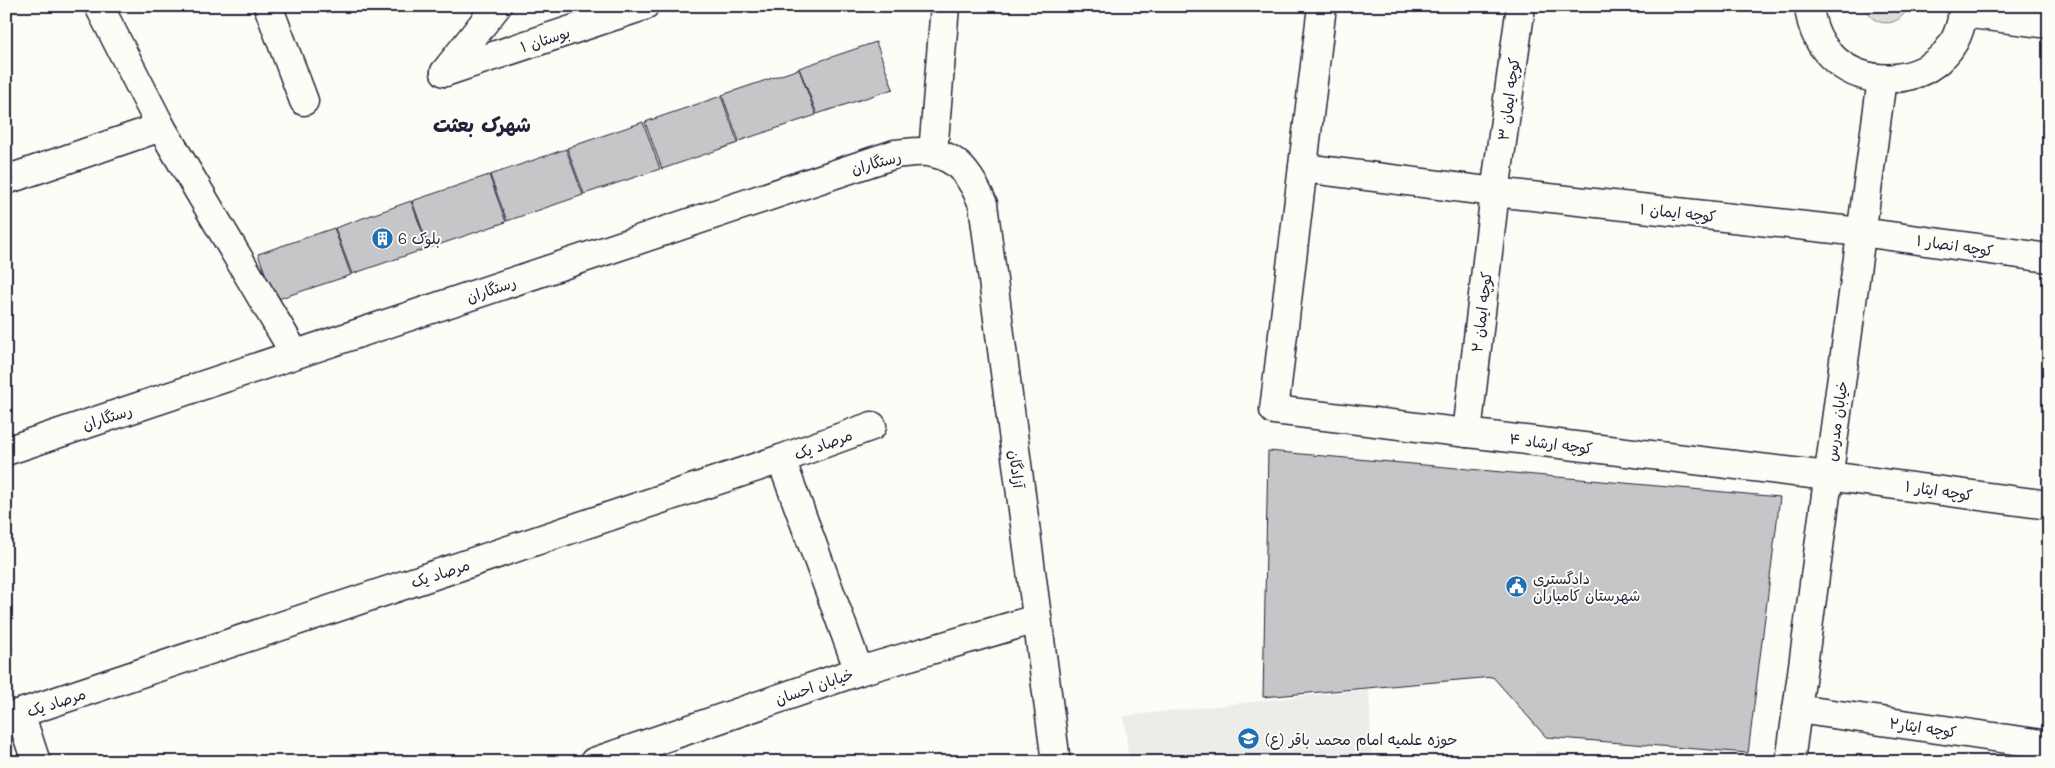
<svg xmlns="http://www.w3.org/2000/svg" width="2055" height="768" viewBox="0 0 2055 768" font-family="Mali,'Playpen Sans Arabic',sans-serif">
	<style>
		.built { fill: #ecece9 }
		.green { fill: #dddcdb; stroke: #807f8b }
		.building { fill: #c6c6c8; stroke: #22223b }
		.lines { fill: none; stroke-linecap: round; stroke-linejoin: round }
		.minor-casing { stroke: #22223b; stroke-width: 31 }
		.tertiary-casing { stroke: #22223b; stroke-width: 31 }
		.minor { stroke: #fdfcf7; stroke-width: 28 }
		.tertiary { stroke: #fdfcf7; stroke-width: 28 }
		.labels { text-anchor: middle; dominant-baseline: central; stroke-width: 4; stroke-linejoin: round; paint-order: stroke }
		.street-label { font-size: 15px; fill: #22223b; stroke: #fdfcf7 }
		.poi-label { font-size: 15px; fill: #22223b; stroke: #fdfcf7; text-anchor: start }
		.district-label { font-size: 20px; font-weight: bold; fill: #22223b; stroke: #fdfcf7 }
	</style>
	<rect width="100%" height="100%" fill="#fdfcf7"/>
	<filter id="ink" filterUnits="userSpaceOnUse"><feTurbulence type="fractalNoise" baseFrequency=".02" numOctaves="2"/><feDisplacementMap in="SourceGraphic" scale="10" xChannelSelector="R" yChannelSelector="G"/><feConvolveMatrix kernelMatrix="1 2 1 2 8 2 1 2 1" color-interpolation-filters="sRGB"/></filter>
	<g filter="url(#ink)">
		<!-- built -->
		<g class="built">
			<path d="M1369 689 1372 762H1129L1124 716Z"/>
			<path d="M1538 751 1670 762H1525V759Z"/>
		</g>
		<!-- green -->
		<path class="green" d="M1864 6H1908C1900 29 1872 28 1864 6Z"/>
		<!-- building -->
		<g class="building">
			<path d="M876 42 893 89 817 114 799 68Z"/>
			<path d="M799 69 816 115 739 141 722 95Z"/>
			<path d="M721 96 738 143 662 169 645 122Z"/>
			<path d="M643 122 660 169 584 194 567 148Z"/>
			<path d="M566 149 583 195 507 221 490 175Z"/>
			<path d="M489 175 506 222 429 248 412 201Z"/>
			<path d="M411 201 428 248 352 274 335 228Z"/>
			<path d="M334 228 351 275 275 300 258 254Z"/>
			<path d="M1268 451 1780 497 1748 753 1546 737 1493 677 1263 697Z"/>
		</g>
		<g class="lines">
			<defs>
				<g id="minor">
					<path d="M99 6 161 127 295 354"/>
					<path d="M268 6 304 101"/>
					<path d="M1322 6 1274 410 1828 476 2049 505"/>
					<path d="M1963 13 2049 24"/>
					<path d="M445 72 644 6"/>
					<path d="M445 72 497 6"/>
					<path d="M933 153 945 6"/>
					<path d="M1303 168 1495 192 1861 232 2049 258"/>
					<path d="M6 180 161 127"/>
					<path d="M1467 433 1495 192 1521 6"/>
					<path d="M6 451 895 154C907 153 922 150 934 153 961 159 973 181 983 204L1056 762"/>
					<path d="M781 459 859 671"/>
					<path d="M1797 709 2049 745"/>
					<path d="M20 713 36 762"/>
					<path d="M6 718 781 459 872 426"/>
					<path d="M594 762 859 671 1036 619"/>
				</g>
				<g id="tertiary">
					<path d="M1809 6C1819 106 1961 99 1963 6"/>
					<path d="M1790 762 1882 79"/>
				</g>
			</defs>
			<!-- minor casing -->
			<use href="#minor" class="minor-casing"/>
			<!-- tertiary casing -->
			<use href="#tertiary" class="tertiary-casing"/>
			<!-- minor -->
			<use href="#minor" class="minor"/>
			<!-- tertiary -->
			<use href="#tertiary" class="tertiary"/>
		</g>
	</g>
	<!-- icons -->
	<defs>
		<symbol id="building-disc" viewBox="-11 -11 22 22"><circle r="9.5" fill="#1f6fb2" stroke="#fdfcf7"/><path d="M-4-6H4V6H1V3H-1V6H-4ZM-2.5-4.3h1.7v1.8h-1.7ZM.8-4.3h1.7v1.8H.8ZM-2.5-1h1.7V.8h-1.7ZM.8-1h1.7V.8H.8Z" fill="#fff"/></symbol>
		<symbol id="civic-disc" viewBox="-11 -11 22 22"><circle r="9.5" fill="#1f6fb2" stroke="#fdfcf7"/><path d="M-.6-6.5H3V-4.5H.6V-3L4-1V1h2V6H-6V1h2V-1L-.6-3ZM-1.2 2.5V6h2.4V2.5Z" fill="#fff"/></symbol>
		<symbol id="university-disc" viewBox="-11 -11 22 22"><circle r="9.5" fill="#1f6fb2" stroke="#fdfcf7"/><path d="M0-5L7-2L0 1L-7-2ZM-4 1L0 2.5L4 1V4Q0 6-4 4Z" fill="#fff"/></symbol>
	</defs>
	<g fill-rule="evenodd">
		<use href="#building-disc" x="370" y="226" width="25" height="25"/>
		<use href="#civic-disc" x="1504" y="574" width="25" height="25"/>
		<use href="#university-disc" x="1236" y="726" width="25" height="25"/>
	</g>
	<g class="labels">
		<!-- street labels -->
		<g class="street-label">
			<text transform="translate(545 39) rotate(-18)">بوستان ۱</text>
			<text transform="translate(1508 99) rotate(-82)">کوچه ایمان ۳</text>
			<text transform="translate(876 162) rotate(-15)">رستگاران</text>
			<text transform="translate(1678 212) rotate(6)">کوچه ایمان ۱</text>
			<text transform="translate(1955 245) rotate(8)">کوچه انصار ۱</text>
			<text transform="translate(491 289) rotate(-19)">رستگاران</text>
			<text transform="translate(1481 312) rotate(-83)">کوچه ایمان ۲</text>
			<text transform="translate(107 417) rotate(-18)">رستگاران</text>
			<text transform="translate(1836 421) rotate(-82)">خیابان مدرس</text>
			<text transform="translate(1551 443) rotate(7)">کوچه ارشاد ۴</text>
			<text transform="translate(823 444) rotate(-20)">مرصاد یک</text>
			<text transform="translate(1017 469) rotate(83)">آزادگان</text>
			<text transform="translate(1939 490) rotate(8)">کوچه ایثار ۱</text>
			<text transform="translate(440 573) rotate(-18)">مرصاد یک</text>
			<text transform="translate(814 686) rotate(-19)">خیابان احسان</text>
			<text transform="translate(56 702) rotate(-18)">مرصاد یک</text>
			<text transform="translate(1923 727) rotate(8)">کوچه ایثار۲</text>
		</g>
		<!-- poi labels -->
		<g class="poi-label">
			<text x="398" y="238">بلوک 6</text>
			<text x="1533" y="578">دادگستری<tspan x="1533" dy="17">شهرستان کامیاران</tspan></text>
			<text x="1265" y="739">حوزه علمیه امام محمد باقر (ع)</text>
		</g>
		<!-- district labels -->
		<g class="district-label">
			<text x="482" y="124">شهرک بعثت</text>
		</g>
	</g>
	<!-- margin -->
	<rect width="2055" height="768" fill="none" stroke="#fdfcf7" stroke-width="25"/>
	<rect x="12" y="12" width="2030" height="743" fill="none" stroke="#22223b" stroke-width="2" filter="url(#ink)"/>
</svg>
